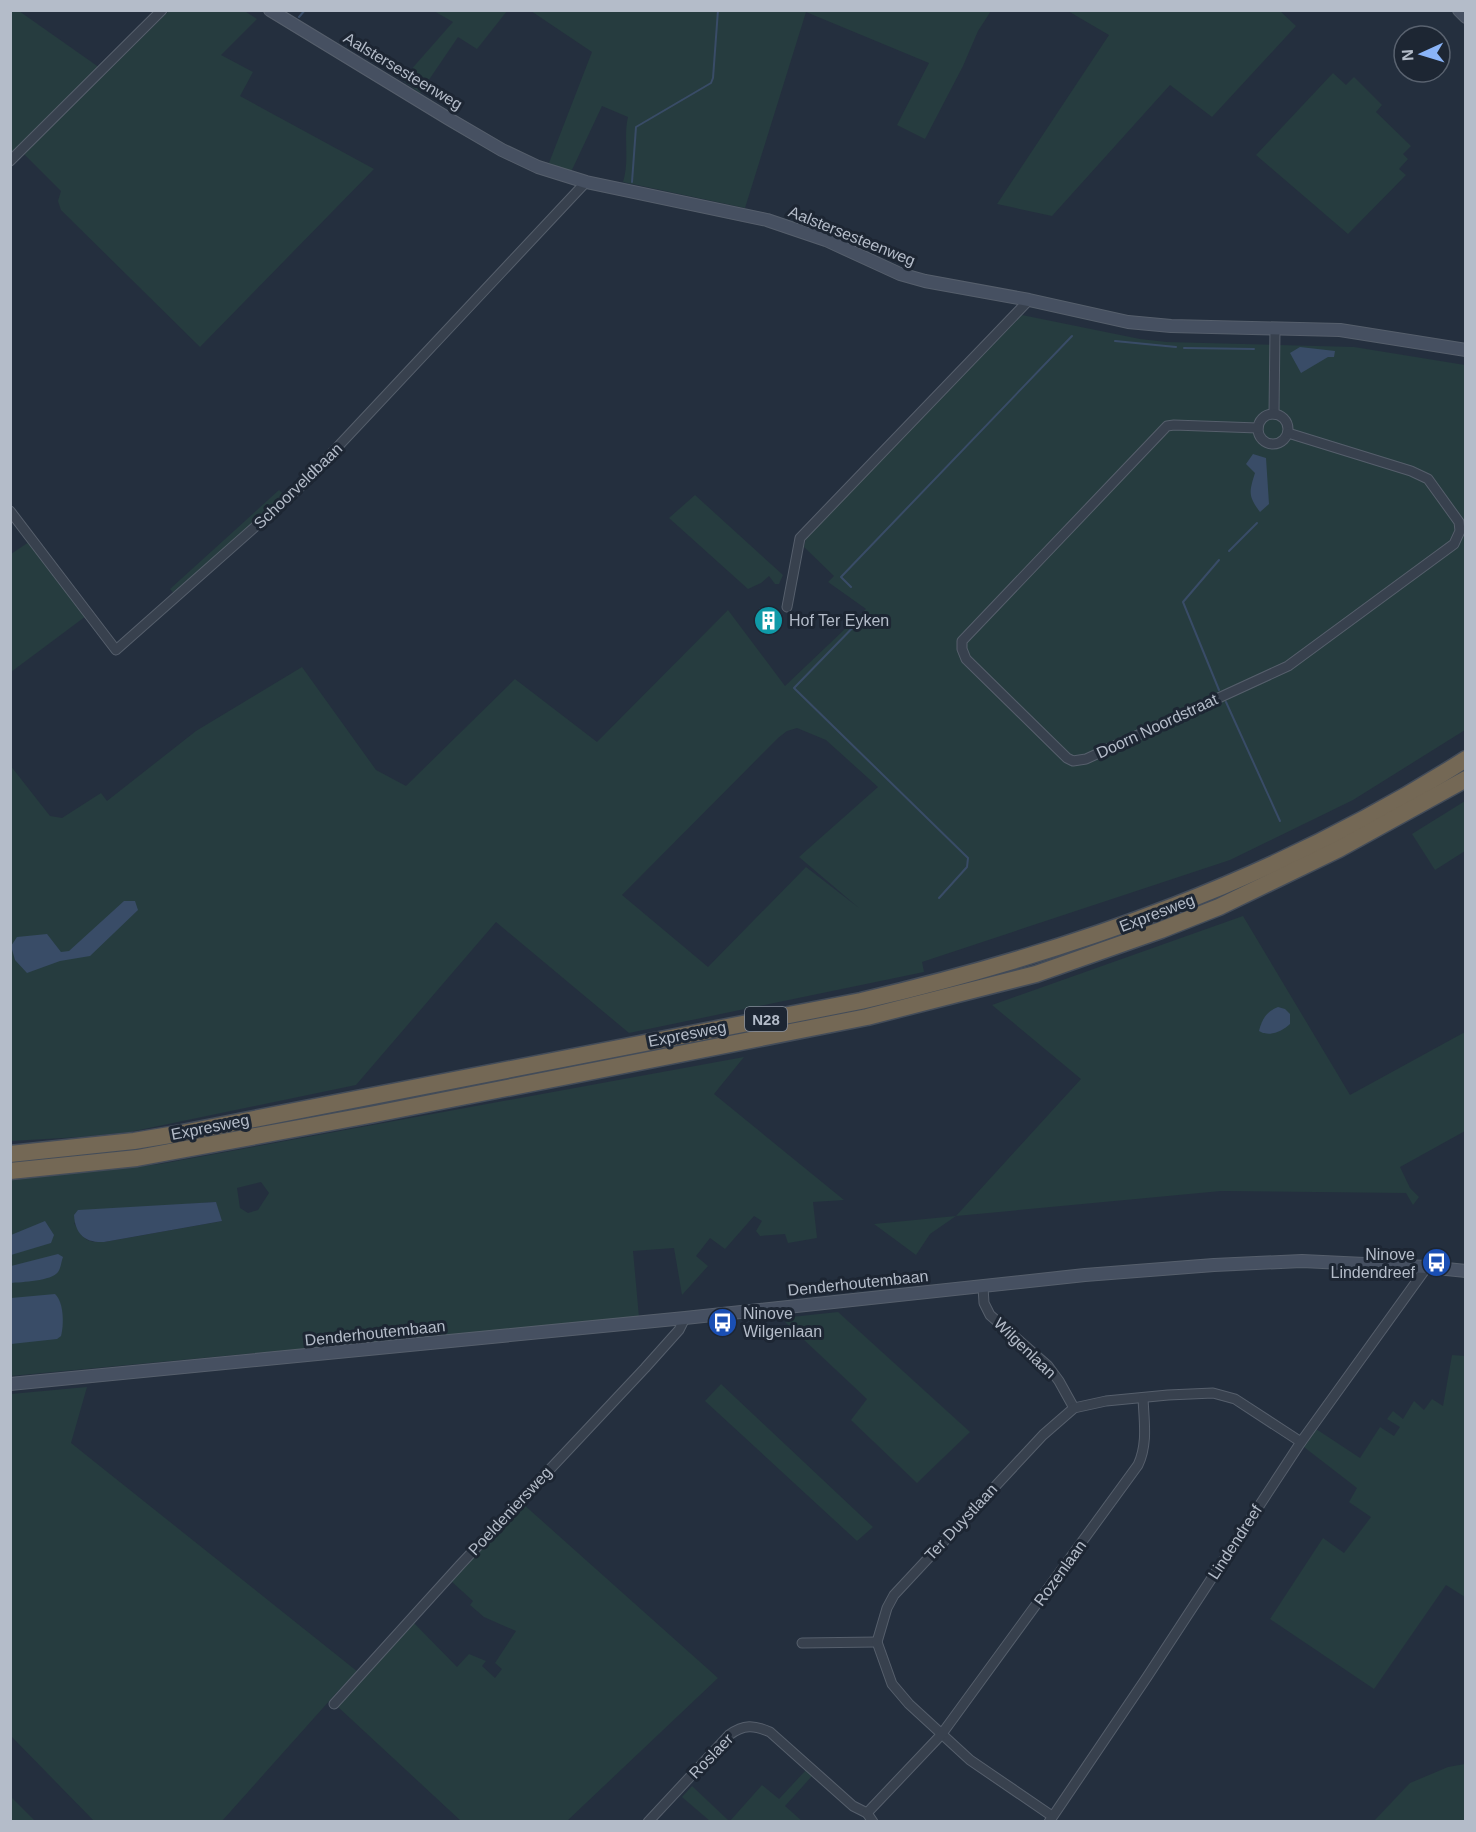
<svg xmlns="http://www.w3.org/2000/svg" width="1476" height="1832" viewBox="0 0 1476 1832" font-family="Helvetica,sans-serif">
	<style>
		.green { fill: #263c3f; fill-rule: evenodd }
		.water { fill: #394c67 }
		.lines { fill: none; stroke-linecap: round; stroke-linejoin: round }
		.stream { stroke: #394c67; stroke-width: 2 }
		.street-casing { stroke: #565f6c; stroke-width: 11 }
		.secondary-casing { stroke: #565f6c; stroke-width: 14 }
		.highway-casing { stroke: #434c59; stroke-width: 19 }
		.street { stroke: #38414e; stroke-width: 9 }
		.secondary { stroke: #465061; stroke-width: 12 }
		.highway { stroke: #746855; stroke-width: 16 }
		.labels { text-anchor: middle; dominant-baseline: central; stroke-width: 6; stroke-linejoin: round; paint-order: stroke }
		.shield { fill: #1d2633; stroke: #878f9c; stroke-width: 1.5 }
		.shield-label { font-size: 15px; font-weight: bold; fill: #b4bcc9 }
		.street-label { font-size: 16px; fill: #b4bcc9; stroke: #1d2633 }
		.poi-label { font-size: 16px; fill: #b4bcc9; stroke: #1d2633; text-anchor: start }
	</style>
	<rect width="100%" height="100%" fill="#242f3e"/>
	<!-- green -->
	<g class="green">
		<path d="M243 10 257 19 221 55 253 72 240 96 374 169 200 347 61 210 58 201 61 191 24 154 169 11Z"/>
		<path d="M11 11H19L100 68 11 155Z"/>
		<path d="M434 11H507L477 49 458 37 420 93 402 80 453 22Z"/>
		<path d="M531 11H991L978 31 963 66 925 139 897 125 929 63 806 12 745 208 623 182C630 160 623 138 628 117L602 106 571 172 549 163 592 52Z"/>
		<path d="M1068 11H1280L1296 26 1212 117 1170 85 1052 216 997 204 1109 35Z"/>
		<path d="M1333 73 1346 85 1354 77 1382 105 1376 112 1411 146 1403 154 1408 159 1399 169 1406 175 1348 234 1256 155Z"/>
		<path d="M1022 315 1140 339 1167 342 1354 347 1465 365V730L1353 800 1230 860 922 962 924 972 629 1033 496 922 356 1085 130 1132 80 1137 11 1141 10 765 50 816 62 818 101 793 107 801 196 731 302 667 376 770 406 786 515 679 597 742 728 610 785 686 866 609 828 582 834 576 804 547 806 538 890 449ZM797 728 826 740 878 787 799 857 859 908 806 867 708 967 622 895 778 738 787 731Z"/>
		<path d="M279 490 285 496 176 596 170 589Z"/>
		<path d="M695 495 783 575 779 584H775L769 576 761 583 748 589 669 518Z"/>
		<path d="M29 542 86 616 11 672V554Z"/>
		<path d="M1465 801V851L1435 870 1412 834Z"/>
		<path d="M1243 916 1350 1095 1465 1032V1131L1400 1167 1410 1188 1419 1197 1413 1205 1406 1193 1221 1191 956 1216 930 1234 916 1255 874 1224 956 1216 1081 1079 992 1005Z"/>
		<path d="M744 1057 714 1094 844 1200 813 1202 817 1238 788 1243 785 1234 760 1236 756 1231 762 1221 754 1216 725 1249 710 1238 696 1256 708 1266 682 1295 674 1248 633 1251 639 1317 11 1376 10 1180 160 1164ZM261 1182 269 1193 258 1210 248 1213 240 1208 237 1188ZM215 1202 222 1221 104 1242C85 1243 83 1238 74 1223L189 1204Z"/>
		<path d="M838 1312 970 1432 917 1483 851 1420 867 1399 785 1322 791 1317Z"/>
		<path d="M1452 1355 1465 1356V1597L1446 1585 1374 1689 1270 1619 1323 1538 1344 1553 1371 1517 1349 1502 1357 1488 1304 1447 1316 1429 1360 1458 1380 1427 1394 1436 1400 1427 1387 1419 1393 1411 1403 1419 1414 1401 1424 1410 1432 1399 1443 1406Z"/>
		<path d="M721 1384 873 1527 857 1541 705 1401Z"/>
		<path d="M87 1387 71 1443 358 1672 339 1690 222 1821H94L11 1736V1394Z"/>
		<path d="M522 1503 718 1678 567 1821H461L337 1706 413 1622 457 1667 469 1654 486 1661 482 1666 495 1678 502 1669 495 1663 516 1631 484 1617 470 1605 473 1601 451 1581Z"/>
		<path d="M1465 1764V1821H1374L1410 1783 1448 1767Z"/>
		<path d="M806 1770 812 1776 785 1806 802 1821H730L762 1785 779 1799Z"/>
		<path d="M692 1786 729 1821H710L682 1797Z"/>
		<path d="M10 1797H11L35 1821H11Z"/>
	</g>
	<!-- water -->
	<g class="water">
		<path d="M1300 347 1335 351 1334 357H1328L1301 373 1290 353Z"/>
		<path d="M1253 454 1266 458 1269 504 1260 512C1248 496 1249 492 1255 473L1246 464Z"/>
		<path d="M124 901H135L138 910 90 956 60 961 27 973 15 960 11 946 17 937 47 934 61 952 69 951Z"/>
		<path d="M1278 1007 1285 1009 1290 1014V1024C1281 1032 1270 1037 1259 1031 1262 1019 1266 1012 1278 1007Z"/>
		<path d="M216 1202 222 1221 104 1242C85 1243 75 1234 74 1215L78 1210Z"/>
		<path d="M45 1221 54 1235 51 1243 11 1255V1235Z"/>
		<path d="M58 1254 63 1257C61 1262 61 1268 58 1272 52 1281 21 1282 11 1283V1266Z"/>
		<path d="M55 1294C64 1302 64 1325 61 1336L57 1339 11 1344V1298Z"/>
	</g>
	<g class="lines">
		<!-- stream -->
		<g class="stream">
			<path d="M299 17 305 10"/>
			<path d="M632 182 636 127 711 83 713 78 718 10"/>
			<path d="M1115 341 1176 347"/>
			<path d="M1184 348 1254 349"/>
			<path d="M1229 551 1257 523"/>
			<path d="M1219 560 1183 602 1219 690"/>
			<path d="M851 587 841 577 1072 336"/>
			<path d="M864 616 794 688 968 858 967 867 939 898"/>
			<path d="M1226 702 1280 821"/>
		</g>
		<defs>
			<g id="street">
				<path d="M10 161 162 10"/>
				<path d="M1274 414 1275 328"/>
				<circle cx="1273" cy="429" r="15"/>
				<path d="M1258 428 1174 425 1167 426 962 641V649L966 659 1067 758 1073 761 1086 759 1288 666 1454 544 1460 531 1459 522 1428 479 1411 471 1288 433"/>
				<path d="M10 511 116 650 300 487 586 182"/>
				<path d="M787 607 800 538 1029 300"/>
				<path d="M983 1287 984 1303 990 1315 1048 1366 1059 1381 1074 1408"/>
				<path d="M802 1643 877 1642"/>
				<path d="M334 1704 460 1565 645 1368 679 1330 685 1318"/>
				<path d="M1052 1816 970 1760 909 1704 892 1684 877 1642 887 1608 894 1595 1043 1435 1074 1408 1106 1401 1168 1395 1213 1393 1235 1399 1301 1442"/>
				<path d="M648 1822 729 1735C744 1724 754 1725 770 1732L853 1806 867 1813"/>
				<path d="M873 1822 867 1813 941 1735 1138 1465C1148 1444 1144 1421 1143 1398"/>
				<path d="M1049 1822 1147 1677 1301 1442 1427 1267"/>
			</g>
			<g id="secondary">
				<path d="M270 10 449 119 502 150 538 167 586 182 767 220 826 240 900 274 925 281 1029 300 1128 322 1171 326 1340 330 1466 350"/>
				<path d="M1459 10 1466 17"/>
				<path d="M10 1384 685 1318 1085 1275 1214 1265 1302 1261 1427 1267 1466 1271"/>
			</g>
			<g id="highway">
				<path d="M10 1154 134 1141 182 1133 861 1001C1075 951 1280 878 1466 759"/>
				<path d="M10 1171 137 1158 375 1114 867 1017 1036 974 1161 930 1219 907 1339 849 1466 779"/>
			</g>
		</defs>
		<!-- street casing -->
		<use href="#street" class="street-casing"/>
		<!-- secondary casing -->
		<use href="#secondary" class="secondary-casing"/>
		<!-- highway casing -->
		<use href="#highway" class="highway-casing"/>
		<!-- street -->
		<use href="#street" class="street"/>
		<!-- secondary -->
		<use href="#secondary" class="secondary"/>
		<!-- highway -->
		<use href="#highway" class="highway"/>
	</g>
	<!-- icons -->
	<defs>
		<symbol id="building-disc" viewBox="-11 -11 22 22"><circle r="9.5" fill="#0f9aa8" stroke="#1d2633"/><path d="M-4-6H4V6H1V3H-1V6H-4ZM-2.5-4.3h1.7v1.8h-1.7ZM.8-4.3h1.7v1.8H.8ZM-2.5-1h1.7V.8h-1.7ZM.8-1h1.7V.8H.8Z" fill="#fff"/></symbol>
		<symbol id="bus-disc" viewBox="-11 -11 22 22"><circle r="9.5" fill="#1a4fb4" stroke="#1d2633"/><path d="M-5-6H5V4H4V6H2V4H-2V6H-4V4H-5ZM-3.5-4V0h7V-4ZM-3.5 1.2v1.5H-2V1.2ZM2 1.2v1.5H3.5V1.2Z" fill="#fff"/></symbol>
	</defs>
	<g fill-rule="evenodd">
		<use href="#building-disc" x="752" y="604" width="33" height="33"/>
		<use href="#bus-disc" x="1420" y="1246" width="33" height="33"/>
		<use href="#bus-disc" x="706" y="1306" width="33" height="33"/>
	</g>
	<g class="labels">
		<!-- shield labels -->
		<rect class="shield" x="745" y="1007" width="42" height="24" rx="4.5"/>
		<g class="shield-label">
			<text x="766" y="1019">N28</text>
		</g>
		<!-- street labels -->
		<g class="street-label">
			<text transform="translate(403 71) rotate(31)">Aalstersesteenweg</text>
			<text transform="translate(852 236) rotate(22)">Aalstersesteenweg</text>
			<text transform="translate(298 486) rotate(-44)">Schoorveldbaan</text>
			<text transform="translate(1157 726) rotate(-25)">Doorn Noordstraat</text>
			<text transform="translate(1157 913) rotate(-21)">Expresweg</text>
			<text transform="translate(687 1034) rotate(-11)">Expresweg</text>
			<text transform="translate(210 1127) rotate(-11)">Expresweg</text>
			<text transform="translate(858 1283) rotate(-6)">Denderhoutembaan</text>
			<text transform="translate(375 1333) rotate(-6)">Denderhoutembaan</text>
			<text transform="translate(1025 1348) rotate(44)">Wilgenlaan</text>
			<text transform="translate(510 1511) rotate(-47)">Poeldeniersweg</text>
			<text transform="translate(961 1522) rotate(-47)">Ter Duystlaan</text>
			<text transform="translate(1235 1542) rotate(-57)">Lindendreef</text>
			<text transform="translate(1060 1573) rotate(-54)">Rozenlaan</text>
			<text transform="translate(711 1756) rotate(-46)">Roslaer</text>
		</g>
		<!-- poi labels -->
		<g class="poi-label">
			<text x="789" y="620">Hof Ter Eyken</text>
			<text x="1415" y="1254" text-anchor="end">Ninove<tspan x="1415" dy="18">Lindendreef</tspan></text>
			<text x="743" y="1313">Ninove<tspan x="743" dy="18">Wilgenlaan</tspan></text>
		</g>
	</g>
	<!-- border -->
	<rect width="1476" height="1832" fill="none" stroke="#b4bcc9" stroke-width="24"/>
	<!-- north arrow -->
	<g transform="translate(1422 54) rotate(266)"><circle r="28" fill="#1d2633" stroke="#59626f" stroke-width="1.5"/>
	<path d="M0-4.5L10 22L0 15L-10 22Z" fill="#8ab4f8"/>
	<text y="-9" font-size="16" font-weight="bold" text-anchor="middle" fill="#b4bcc9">N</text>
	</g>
</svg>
